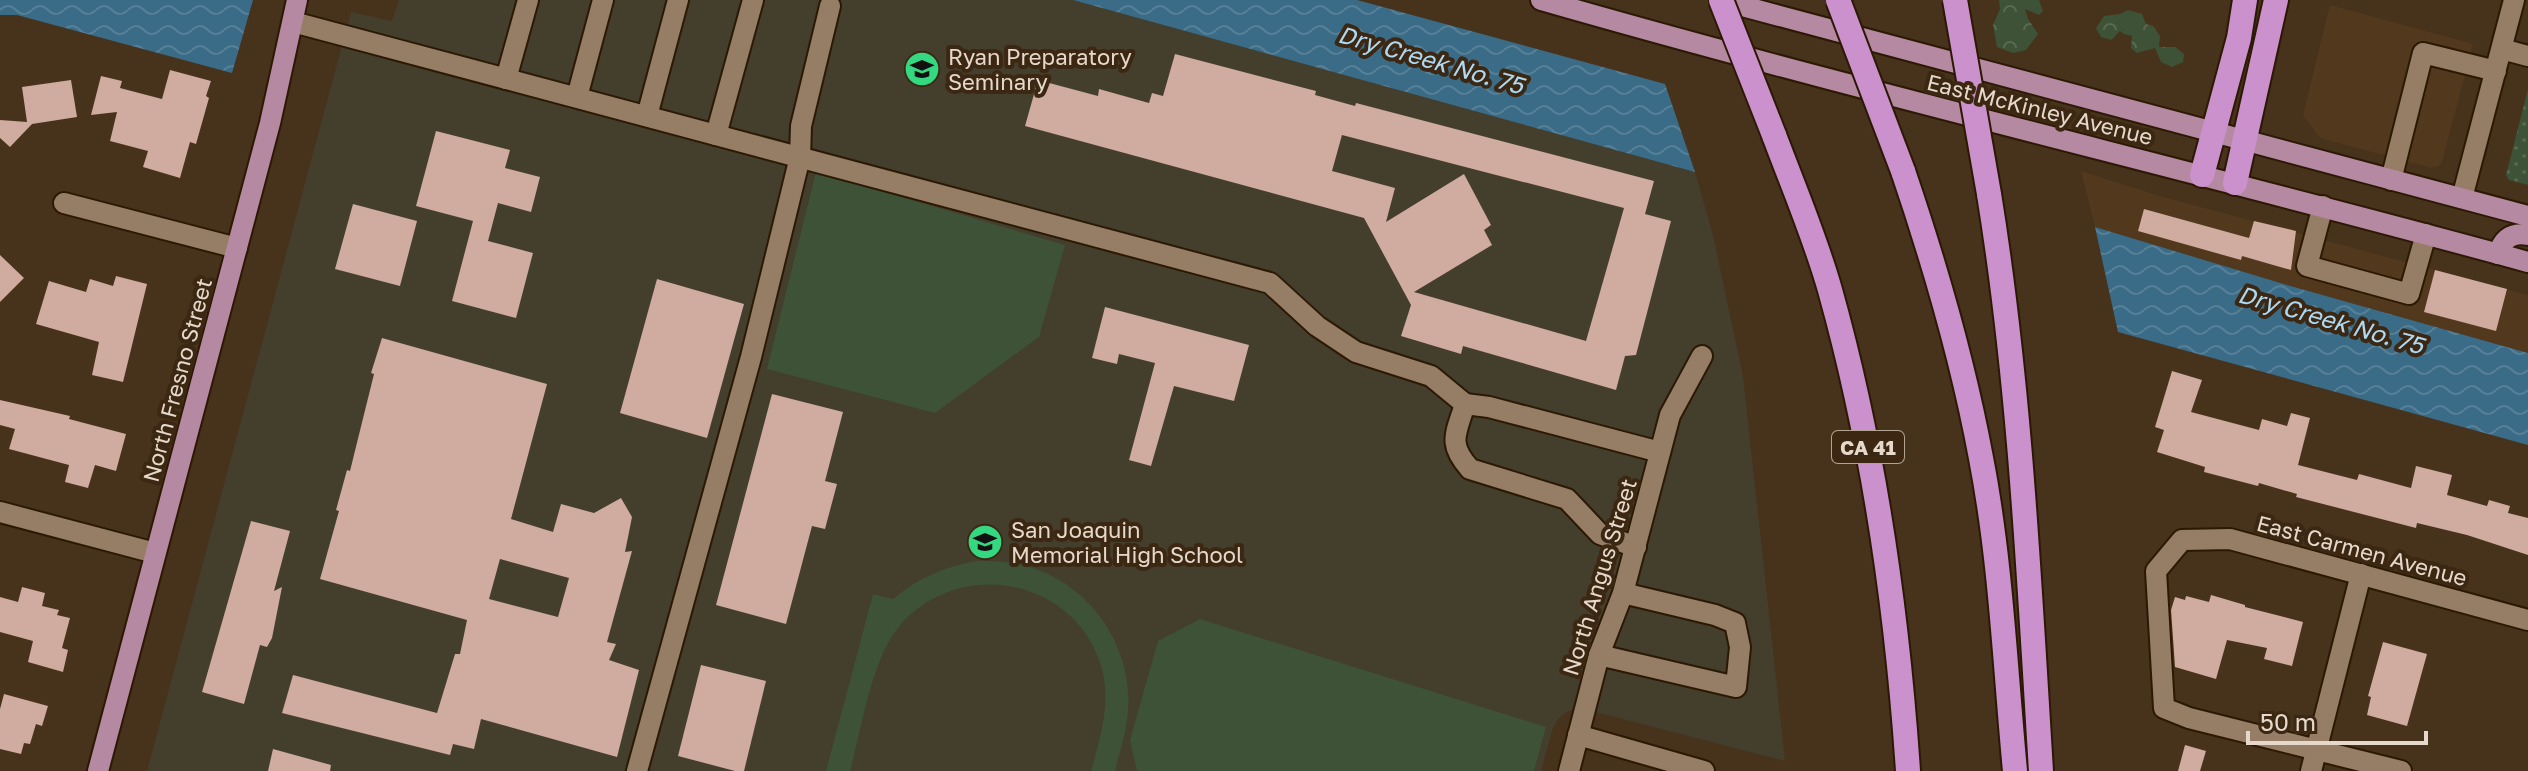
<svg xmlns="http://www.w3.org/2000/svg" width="2528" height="771" viewBox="0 0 2528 771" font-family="'Golos Text',sans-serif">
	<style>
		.built { fill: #52381d }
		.education { fill: #443e2c }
		.grass { fill: url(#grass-dots) }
		.forest { fill: url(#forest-crowns) }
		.garden { fill: #3d5236 }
		.water { fill: url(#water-waves) }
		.building { fill: #cfaba0; fill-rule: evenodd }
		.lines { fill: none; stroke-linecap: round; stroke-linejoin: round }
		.minor-casing { stroke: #2c1904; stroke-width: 24 }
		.major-casing { stroke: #2c1904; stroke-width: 24 }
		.highway-casing { stroke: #2c1904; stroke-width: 28 }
		.minor { stroke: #967e66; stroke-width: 20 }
		.major { stroke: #b689a3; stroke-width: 20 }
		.highway { stroke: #cb91cc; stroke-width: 24 }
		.highway-bridge-casing { stroke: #2c1904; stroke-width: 28; stroke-linecap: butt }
		.highway-bridge { stroke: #cb91cc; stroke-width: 24 }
		.labels { text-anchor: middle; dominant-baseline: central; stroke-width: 8; stroke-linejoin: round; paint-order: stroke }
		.shield { fill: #3c2812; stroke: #b3a494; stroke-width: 2 }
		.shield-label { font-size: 20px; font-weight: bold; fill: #e6d9cc }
		.poi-label { font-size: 22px; fill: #e6d9cc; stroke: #3c2812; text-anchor: start }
		.street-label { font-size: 22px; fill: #e6d9cc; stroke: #3c2812 }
		.water-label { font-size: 24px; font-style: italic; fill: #add9f4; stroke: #3c2812 }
	</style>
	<defs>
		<pattern id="grass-dots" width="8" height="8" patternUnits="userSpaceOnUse" patternTransform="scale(2)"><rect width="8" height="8" fill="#3d5236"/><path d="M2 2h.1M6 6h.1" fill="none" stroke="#596a52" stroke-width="1.8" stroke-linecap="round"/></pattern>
		<pattern id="forest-crowns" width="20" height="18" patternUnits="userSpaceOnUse" patternTransform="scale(2)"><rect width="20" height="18" fill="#3d5236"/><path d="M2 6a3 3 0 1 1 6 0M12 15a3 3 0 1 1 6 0" fill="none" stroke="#596a52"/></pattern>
		<pattern id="water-waves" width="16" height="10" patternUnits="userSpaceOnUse" patternTransform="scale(2)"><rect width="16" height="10" fill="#3a6b87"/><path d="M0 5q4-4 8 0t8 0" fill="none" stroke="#568097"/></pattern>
	</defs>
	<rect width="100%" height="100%" fill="#47321c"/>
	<!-- built -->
	<g class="built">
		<path d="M2330 5 2473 44 2442 162 2438 166 2431 168 2320 138 2303 115Z"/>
		<path d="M2081 171 2160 196 2528 295V353L2287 285 2095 227Z"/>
	</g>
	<!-- education -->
	<path class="education" d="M399 0H1073L1695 172 1713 235 1743 376 1785 761 1580 708 1568 711 1559 718 1553 728 1541 771H147L351 12 392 21Z"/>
	<!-- grass -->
	<path class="grass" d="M2528 89V185L2509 180 2506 175Z"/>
	<!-- forest -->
	<g class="forest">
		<path d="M1999 0H2039L2043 11 2039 15 2025 9 2028 19 2038 34 2026 50 2013 53 1997 47 1993 25 2000 9Z"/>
		<path d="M2128 10 2142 14 2146 24 2153 26 2160 36 2159 47H2175L2184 54 2183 62 2172 67 2161 62 2155 48 2137 53 2131 48 2132 36 2124 34 2120 31 2111 40 2101 37 2096 28 2104 16 2120 14Z"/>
	</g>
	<!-- garden -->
	<g class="garden">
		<path d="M816 172 1065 245 1039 337 935 413 767 369Z"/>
		<path d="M976 561C993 561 1009 561 1026 566 1089 583 1133 645 1128 710 1127 731 1120 751 1115 771H1091C1100 738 1111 704 1102 669 1076 575 952 555 895 632 871 665 861 731 850 771H826L873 594 893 599C918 578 944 567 976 561Z"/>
		<path d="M1200 619 1546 727 1534 771H1137L1130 740 1158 641Z"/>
	</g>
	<!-- water -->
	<g class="water">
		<path d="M0 0H253L232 73 17 15H0Z"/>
		<path d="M1073 0H1357L1665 84 1695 172Z"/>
		<path d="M2095 227 2287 285 2528 353V445L2118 332Z"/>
	</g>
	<!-- building -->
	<g class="building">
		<path d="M1175 54 1316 91 1315 95 1355 106 1356 103 1654 181 1645 214 1671 221 1636 355 1625 356 1616 390 1463 346 1461 354 1401 336 1411 305 1364 218 1025 126 1038 80 1098 96 1099 89 1149 103 1152 93 1163 96ZM1342 135 1624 208 1586 341 1414 292 1492 245 1484 230 1491 225 1464 174 1386 222 1395 188 1332 171Z"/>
		<path d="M170 70 211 81 206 96 209 98 196 144 190 142 180 178 143 167 148 151 110 141 117 112 91 115 101 76 122 81 120 88 162 99Z"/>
		<path d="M71 80 77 117 32 124 10 147 0 138V120L27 122 22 87Z"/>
		<path d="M436 131 510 150 505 168 540 177 531 212 498 203 488 241 533 253 516 318 452 301 473 221 416 206Z"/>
		<path d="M353 204 417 221 400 286 335 269Z"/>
		<path d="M2144 209 2249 238 2254 221 2296 231 2291 270 2242 256 2241 260 2138 231Z"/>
		<path d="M0 255 24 278 0 302Z"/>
		<path d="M2435 270 2507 289 2496 331 2424 312Z"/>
		<path d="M116 276 147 284 123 382 92 375 99 342 36 324 49 281 86 292 90 279 113 286Z"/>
		<path d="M657 279 744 304 707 438 620 413Z"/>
		<path d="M1105 307 1249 345 1234 401 1174 386 1151 466 1129 460 1155 363 1119 354 1117 364 1092 358Z"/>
		<path d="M382 338 547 384 511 519 553 532 561 504 594 513 621 498 632 517 625 552 632 551 607 642 616 644 609 660 639 670 617 757 481 719 474 749 453 744 450 755 282 713 293 675 437 713 455 654H460L467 620 320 579 339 511 336 510 347 470 350 471 374 374 371 373ZM500 559 569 578 558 617 489 599Z"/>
		<path d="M2172 371 2202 380 2191 412 2259 430 2262 419 2287 426 2291 413 2310 418 2298 465 2357 480 2359 474 2411 488 2416 466 2452 475 2447 495 2487 506 2489 500 2510 506 2508 513 2528 518V555L2467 535 2417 523 2416 528 2296 497 2297 494 2259 483 2258 486 2204 472 2205 467 2157 452 2164 430 2155 427Z"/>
		<path d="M772 394 843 412 825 481 837 484 825 529 812 526 786 624 716 605Z"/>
		<path d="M0 400 70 416 69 419 126 434 116 471 95 465 88 488 65 482 69 465 9 449 15 429 0 425Z"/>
		<path d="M251 521 290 531 274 591 282 587 272 638 267 647 260 645 244 704 202 692Z"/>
		<path d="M22 587 45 593 42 606 59 610 57 615 70 618 62 648 68 650 63 672 28 662 33 641 0 632V597L18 602Z"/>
		<path d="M2211 595 2245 605V607L2303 622 2292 666 2264 659 2267 648 2227 640 2216 679 2175 667 2171 610 2175 597 2185 600 2186 596 2209 602Z"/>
		<path d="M2383 642 2427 654 2407 726 2367 715 2371 697 2368 696Z"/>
		<path d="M701 665 766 681 744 771H735L678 756Z"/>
		<path d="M4 694 48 706 42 726 36 724 30 744 24 743 21 754 0 749V709Z"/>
		<path d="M2185 745 2206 751 2200 771H2178Z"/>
		<path d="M273 749 331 765 330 771H268Z"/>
	</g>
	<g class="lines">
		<defs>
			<g id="minor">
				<path d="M293 22 1270 283 1317 326 1356 352 1431 376 1465 404C1456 434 1447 443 1470 469L1567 499 1600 534 1636 547"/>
				<path d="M2502 49 2528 56"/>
				<path d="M506 79 528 0"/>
				<path d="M577 97 603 0"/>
				<path d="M647 116 678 0"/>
				<path d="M716 135 753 0"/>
				<path d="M2391 180 2423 53 2496 71"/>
				<path d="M2462 198 2514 0"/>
				<path d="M64 203 237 248"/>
				<path d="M2323 206 2307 266 2409 294 2426 234"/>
				<path d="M1465 404 1489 407 1660 452"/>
				<path d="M0 512 155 553"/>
				<path d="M1599 655 1736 687 1740 647 1735 623 1715 615 1623 593"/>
				<path d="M1578 735 1704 771"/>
				<path d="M637 771 751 357 800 157 801 126 830 6"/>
				<path d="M1569 771 1599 655 1623 593 1670 415 1702 356"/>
				<path d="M2311 771 2361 574"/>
				<path d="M2401 771 2189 718 2164 708 2156 571 2182 540 2230 539 2528 620"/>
			</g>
			<g id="major">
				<path d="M1541 0C1868 94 2200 172 2528 262"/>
				<path d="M1720 0 2528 216"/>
				<path d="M2498 254C2503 239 2511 232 2528 235"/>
				<path d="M98 771 270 123 297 0"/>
			</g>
			<g id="highway">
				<path d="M1774 135C1793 186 1815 237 1830 290 1874 447 1897 608 1908 771"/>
				<path d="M1903 171C1935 265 1963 361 1981 458 2001 561 2005 667 2015 771"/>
				<path d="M2202 175 2239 38 2245 0"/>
				<path d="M2235 183 2276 0"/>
				<path d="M1989 194C2020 385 2029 578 2041 771"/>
			</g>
		</defs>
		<!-- minor casing -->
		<use href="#minor" class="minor-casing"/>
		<!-- major casing -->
		<use href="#major" class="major-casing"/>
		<!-- highway casing -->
		<use href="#highway" class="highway-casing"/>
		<!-- minor -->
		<use href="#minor" class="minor"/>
		<!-- major -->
		<use href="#major" class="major"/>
		<!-- highway -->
		<use href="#highway" class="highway"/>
		<defs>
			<g id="highway-bridge">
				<path d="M1721 0 1774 135"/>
				<path d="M1838 0 1903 171"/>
				<path d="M1955 0 1989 194"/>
			</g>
		</defs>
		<!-- highway-bridge casing -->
		<use href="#highway-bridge" class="highway-bridge-casing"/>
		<!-- highway-bridge -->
		<use href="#highway-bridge" class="highway-bridge"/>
	</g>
	<!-- icons -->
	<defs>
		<symbol id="school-disc" viewBox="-11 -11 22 22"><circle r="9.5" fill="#34d881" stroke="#3c2812"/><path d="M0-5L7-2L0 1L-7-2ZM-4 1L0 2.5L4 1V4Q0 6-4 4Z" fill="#111"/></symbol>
	</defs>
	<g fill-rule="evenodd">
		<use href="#school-disc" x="902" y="49" width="40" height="40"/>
		<use href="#school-disc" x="965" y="522" width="40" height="40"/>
	</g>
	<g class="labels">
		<!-- shield labels -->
		<rect class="shield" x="1832" y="431" width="72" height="32" rx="6"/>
		<g class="shield-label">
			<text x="1868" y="447">CA 41</text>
		</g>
		<!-- poi labels -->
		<g class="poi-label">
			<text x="948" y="56">Ryan Preparatory<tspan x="948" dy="25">Seminary</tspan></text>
			<text x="1011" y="529">San Joaquin<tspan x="1011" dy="25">Memorial High School</tspan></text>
		</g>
		<!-- street labels -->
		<g class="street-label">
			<text transform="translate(2040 109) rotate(14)">East McKinley Avenue</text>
			<text transform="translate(177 380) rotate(-75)">North Fresno Street</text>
			<text transform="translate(2362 550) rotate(15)">East Carmen Avenue</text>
			<text transform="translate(1599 577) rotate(-73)">North Angus Street</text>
		</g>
		<!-- water labels -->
		<g class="water-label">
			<text transform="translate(1431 59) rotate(16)">Dry Creek No. 75</text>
			<text transform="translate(2331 319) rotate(16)">Dry Creek No. 75</text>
		</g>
	</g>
	<!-- scale -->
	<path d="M2248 731v12h178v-12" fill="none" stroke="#e6d9cc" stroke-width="4"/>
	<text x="2260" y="731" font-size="24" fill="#e6d9cc" stroke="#3c2812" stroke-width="6" paint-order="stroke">50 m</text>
</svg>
